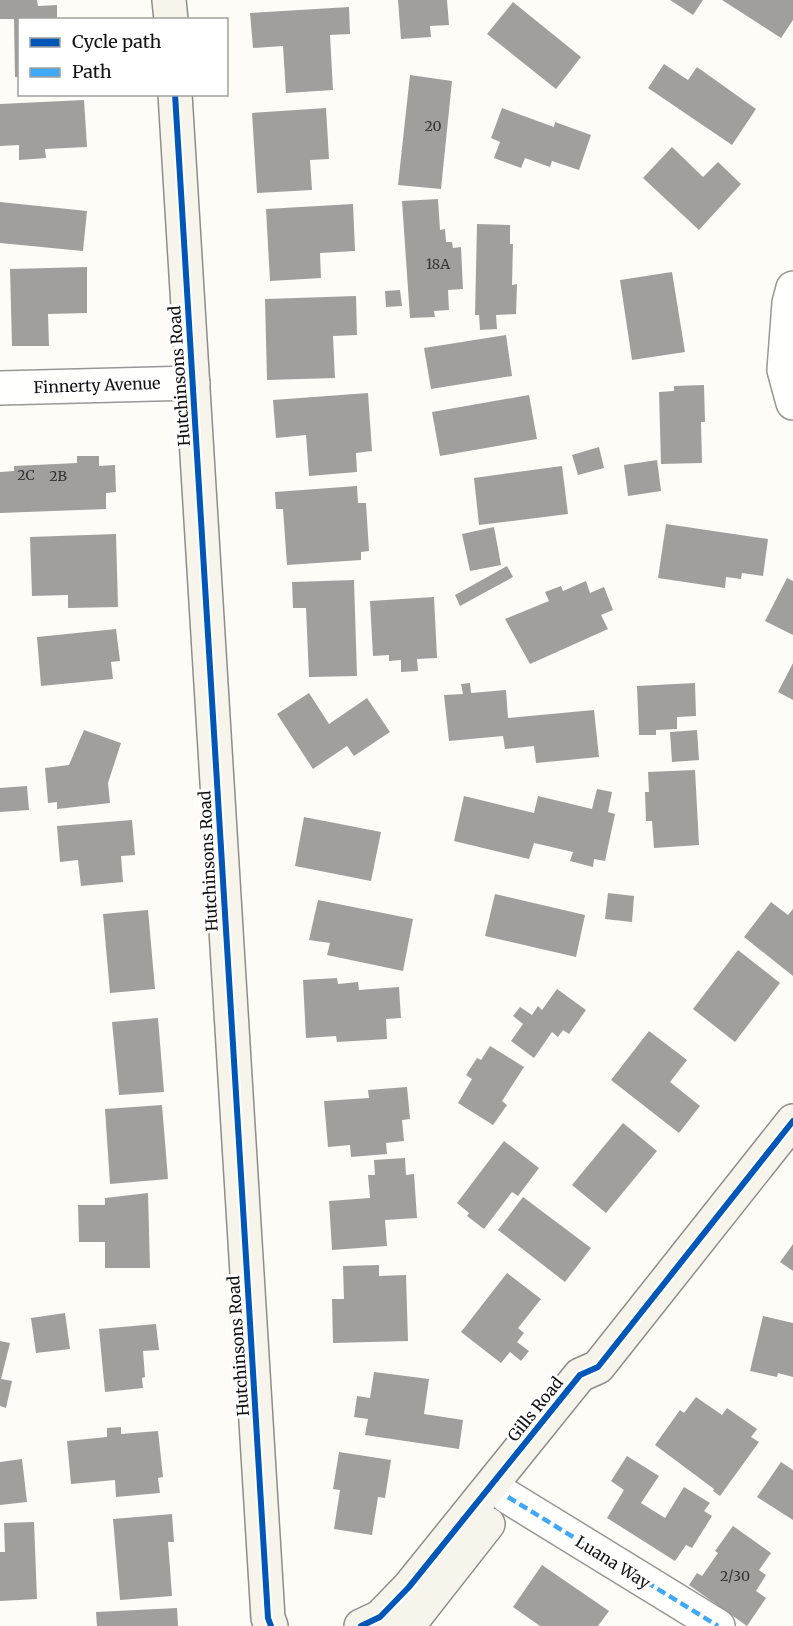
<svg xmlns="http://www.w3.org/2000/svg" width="793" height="1626" viewBox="0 0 793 1626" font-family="Merriweather,serif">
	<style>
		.building { fill: #a19f9c }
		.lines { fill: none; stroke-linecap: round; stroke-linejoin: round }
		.street-casing { stroke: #979795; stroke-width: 36 }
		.secondary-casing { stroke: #8e8d8b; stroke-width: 36 }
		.street { stroke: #fffffe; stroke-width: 33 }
		.secondary { stroke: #f6f4eb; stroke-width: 33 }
		.quiet { stroke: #3fa9f5; stroke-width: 4.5; stroke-dasharray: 9 4.5; stroke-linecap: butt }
		.cycleway-casing { stroke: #fff; stroke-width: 10 }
		.cycleway { stroke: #0057b8; stroke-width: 6 }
		.labels { text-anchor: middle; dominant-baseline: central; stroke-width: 6; stroke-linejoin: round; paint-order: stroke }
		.number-label { font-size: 14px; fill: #353434 }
		.street-label { font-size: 16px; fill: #111; stroke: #fff }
	</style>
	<rect width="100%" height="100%" fill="#fdfcf7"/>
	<!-- building -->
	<g class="building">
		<path d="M0 0H37L38 6 57 5V20H20V77H15L14 19H0Z"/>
		<path d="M398 0H447L449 25 430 26 431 37 401 39Z"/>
		<path d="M670 0H703L693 15Z"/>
		<path d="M722 0H793V20L781 38Z"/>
		<path d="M513 2 581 57 556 89 487 34Z"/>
		<path d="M349 7 350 34 330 35 333 90 286 93 283 46 253 48 250 13Z"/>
		<path d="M664 64 688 80 697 67 756 109 732 145 648 88Z"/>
		<path d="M410 75 452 81 441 189 398 185Z"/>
		<path d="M84 100 87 147 45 149 46 158 19 160V145L0 146V104Z"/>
		<path d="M326 108 329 159 310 160 312 190 257 193 252 113Z"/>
		<path d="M502 108 554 127 555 122 591 135 579 170 552 161 550 167 525 158 521 168 494 158 500 142 491 138Z"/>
		<path d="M672 147 703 177 718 162 741 184 699 230 643 178Z"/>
		<path d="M438 199 440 230 445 229 446 242H452L453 248 461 247 463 289 448 290 449 310 434 311 435 317 410 318 402 201Z"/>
		<path d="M0 202 87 211 83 251 0 243Z"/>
		<path d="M353 204 355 251 320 253 321 278 270 281 266 209Z"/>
		<path d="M477 224 510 225V244H513L512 285 517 284 516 314 496 315 497 329 480 330 479 315H475Z"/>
		<path d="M87 267V313L48 314 49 346H12L10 269Z"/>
		<path d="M672 272 685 352 632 360 620 280Z"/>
		<path d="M400 290 402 306 386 307 385 291Z"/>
		<path d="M356 296 357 335 333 336 335 378 267 380 265 299Z"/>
		<path d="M506 335 512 376 431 389 424 348Z"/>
		<path d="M704 385 705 422H701L702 463 661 464 659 392 674 391V386Z"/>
		<path d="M368 393 372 451 356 453 357 472 309 476 306 435 276 438 273 400Z"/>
		<path d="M529 395 537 439 440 456 432 412Z"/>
		<path d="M599 447 604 468 578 475 572 455Z"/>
		<path d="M77 456H99V466L115 465 116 492 106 493V509L0 513V472L14 471V466L77 463Z"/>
		<path d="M657 460 661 491 628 496 624 465Z"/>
		<path d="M562 466 568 514 479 525 474 478Z"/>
		<path d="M357 486 358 503H366L369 551 361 552V560L287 565 283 509H276L275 492Z"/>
		<path d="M666 524 768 539 763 576 742 573 741 579 726 577 725 588 658 578Z"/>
		<path d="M494 527 501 565 470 571 462 534Z"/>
		<path d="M116 534 118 607 68 608V595L32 596 30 537Z"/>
		<path d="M507 566 513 577 460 606 455 595Z"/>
		<path d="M787 578 793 581V635L765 621Z"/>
		<path d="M354 580 357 676 309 677 306 608H293L292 582Z"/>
		<path d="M586 581 590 593 604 587 613 610 601 615 608 629 530 664 505 619 549 601 545 592 561 586 563 591Z"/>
		<path d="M434 597 437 658 417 659 418 671 401 672V660L389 661V655L373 656 370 601Z"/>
		<path d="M116 629 120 661 111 662 113 679 41 686 37 637Z"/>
		<path d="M793 663V700L778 692Z"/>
		<path d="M470 683 471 693 506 690 508 718 594 710 599 757 536 763 534 746 505 749 503 736 449 741 444 695 463 694 461 684Z"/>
		<path d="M695 683 696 716 677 717V729L656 730V735H639L637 686Z"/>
		<path d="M309 693 329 724 367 698 390 732 354 756 347 746 313 769 277 714Z"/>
		<path d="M84 730 121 743 108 783 110 803 57 809V802L48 803 45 768 69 765Z"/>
		<path d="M697 730 699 760 672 762 670 732Z"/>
		<path d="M695 770 699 845 654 848 652 821H646L645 792H649L648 772Z"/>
		<path d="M27 786 29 810 0 812V788Z"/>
		<path d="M597 789 612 792 608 812 615 814 605 861 594 859 593 867 570 861 573 852 534 843 529 859 454 841 464 796 534 813 538 796 592 809Z"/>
		<path d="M304 817 381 832 371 881 295 866Z"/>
		<path d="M132 820 135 855 121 856 123 882 81 886 78 860 60 862 57 826Z"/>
		<path d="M608 893 634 896 632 922 605 919Z"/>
		<path d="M495 894 585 915 576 957 485 936Z"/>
		<path d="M318 900 413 919 403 971 327 955 330 943 309 940Z"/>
		<path d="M771 902 788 915 793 909V976L744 937Z"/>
		<path d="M148 910 155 989 110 993 103 914Z"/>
		<path d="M738 950 780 983 735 1042 693 1009Z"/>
		<path d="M337 978 338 984 358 982 359 990 399 987 401 1018 386 1019 387 1039 337 1042 336 1036 306 1038 303 980Z"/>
		<path d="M557 989 586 1010 569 1034 563 1030 558 1037 552 1032 534 1058 511 1041 523 1024 513 1016 520 1007 532 1015 538 1006 542 1010Z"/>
		<path d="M158 1018 164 1092 119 1095 112 1022Z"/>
		<path d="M649 1031 687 1060 670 1082 700 1106 679 1133 611 1080Z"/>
		<path d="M490 1046 524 1067 502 1101 507 1105 493 1125 458 1103 472 1079 466 1075 477 1058 481 1060Z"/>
		<path d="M407 1087 410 1119 402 1120 404 1141 386 1143 387 1154 351 1157 350 1145 328 1147 324 1101 369 1098 368 1090Z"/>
		<path d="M162 1105 168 1179 110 1184 105 1109Z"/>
		<path d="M623 1123 657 1151 606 1213 572 1185Z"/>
		<path d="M504 1141 539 1168 518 1196 512 1192 484 1229 467 1216 469 1213 457 1203Z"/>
		<path d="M405 1158 406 1175 414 1174 417 1218 385 1220 387 1246 332 1250 329 1201 370 1198 368 1175H375L374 1160Z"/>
		<path d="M148 1193 150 1268H105V1242H79L78 1205H105V1198Z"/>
		<path d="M523 1197 591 1248 565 1282 498 1230Z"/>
		<path d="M793 1244V1271L780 1262Z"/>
		<path d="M379 1265V1276L406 1275 408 1341 333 1343 332 1299H344L343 1266Z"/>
		<path d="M507 1273 541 1299 518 1328 524 1333 517 1342 529 1351 521 1361 510 1352 501 1363 461 1332Z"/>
		<path d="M65 1313 70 1349 36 1353 31 1318Z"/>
		<path d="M763 1316 793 1323V1377L778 1373 777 1377 750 1371Z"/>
		<path d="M156 1324 159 1350 143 1351 145 1377 142 1378 143 1388 105 1392 99 1329Z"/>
		<path d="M0 1341 10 1343 1 1379 12 1381 6 1408 0 1406Z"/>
		<path d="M374 1372 429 1379 424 1414 463 1420 459 1449 365 1435 368 1419 354 1417 357 1396 370 1398Z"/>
		<path d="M696 1397 722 1415 727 1408 757 1429 751 1437 759 1442 720 1496 713 1491 714 1489 655 1445 680 1410 684 1413Z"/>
		<path d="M121 1427V1434L158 1431 163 1477 158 1478 160 1493 116 1497 115 1480 71 1484 67 1441 107 1437V1428Z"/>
		<path d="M339 1452 391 1460 385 1498 378 1497 372 1535 334 1529 340 1490 333 1489Z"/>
		<path d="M627 1456 659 1476 641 1503 665 1518 684 1487 710 1503 704 1511 712 1516 692 1548 686 1545 675 1561 607 1518 624 1490 611 1481Z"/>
		<path d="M22 1459 27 1502 0 1505V1462Z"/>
		<path d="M781 1462 793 1470V1520L757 1497Z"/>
		<path d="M172 1514 174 1542H168L172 1596 120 1600 113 1519Z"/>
		<path d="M34 1522 37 1599 0 1601V1552H5L4 1523Z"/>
		<path d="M733 1526 771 1553 759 1570 766 1575 756 1591 766 1598 747 1626 689 1585 697 1573 702 1576 718 1553 715 1551Z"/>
		<path d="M542 1565 609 1611 598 1626H540L513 1607Z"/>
		<path d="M177 1608 178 1626H97L96 1612Z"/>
	</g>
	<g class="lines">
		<defs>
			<g id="street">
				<path d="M793 288 789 303 784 370 793 403"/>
				<path d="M0 388 193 383"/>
				<path d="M508 1497 718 1626"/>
			</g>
			<g id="secondary">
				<path d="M169 0 171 20"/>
				<path d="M175 94 268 1618 271 1626"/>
				<path d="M361 1626 380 1617 409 1587 580 1375 598 1367 793 1121"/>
				<path d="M408 1626 488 1524"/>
			</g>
		</defs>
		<!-- street casing -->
		<use href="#street" class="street-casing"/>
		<!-- secondary casing -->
		<use href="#secondary" class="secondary-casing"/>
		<!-- street -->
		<use href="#street" class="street"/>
		<!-- secondary -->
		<use href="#secondary" class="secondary"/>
		<!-- quiet -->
		<path class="quiet" d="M508 1497 718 1626"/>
		<defs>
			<g id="cycleway">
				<path d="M175 94 268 1618 271 1626"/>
				<path d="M361 1626 380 1617 409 1587 580 1375 598 1367 793 1121"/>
			</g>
		</defs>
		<!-- cycleway casing -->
		<use href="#cycleway" class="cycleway-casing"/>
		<!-- cycleway -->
		<use href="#cycleway" class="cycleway"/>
	</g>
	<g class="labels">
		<!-- number labels -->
		<g class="number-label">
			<text x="433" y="126">20</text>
			<text x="438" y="264">18A</text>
			<text x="26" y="475">2C</text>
			<text x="58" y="476">2B</text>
			<text x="735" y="1576">2/30</text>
		</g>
		<!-- street labels -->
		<g class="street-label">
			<text transform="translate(179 376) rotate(-94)">Hutchinsons Road</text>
			<text transform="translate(97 385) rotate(-2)">Finnerty Avenue</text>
			<text transform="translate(208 861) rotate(-93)">Hutchinsons Road</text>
			<text transform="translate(238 1346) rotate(-94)">Hutchinsons Road</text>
			<text transform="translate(535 1409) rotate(-51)">Gills Road</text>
			<text transform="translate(613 1562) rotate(32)">Luana Way</text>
		</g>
	</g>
	<!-- legend -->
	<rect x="18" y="18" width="210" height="78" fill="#ffffff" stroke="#a0a0a0" stroke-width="1.5"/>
	<rect x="30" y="38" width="30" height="9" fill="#0057b8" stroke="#a0a0a0" stroke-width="1.5"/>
	<text x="72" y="48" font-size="18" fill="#111111">Cycle path</text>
	<rect x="30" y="68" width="30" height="9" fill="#3fa9f5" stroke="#a0a0a0" stroke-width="1.5"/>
	<text x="72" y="78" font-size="18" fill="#111111">Path</text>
</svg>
